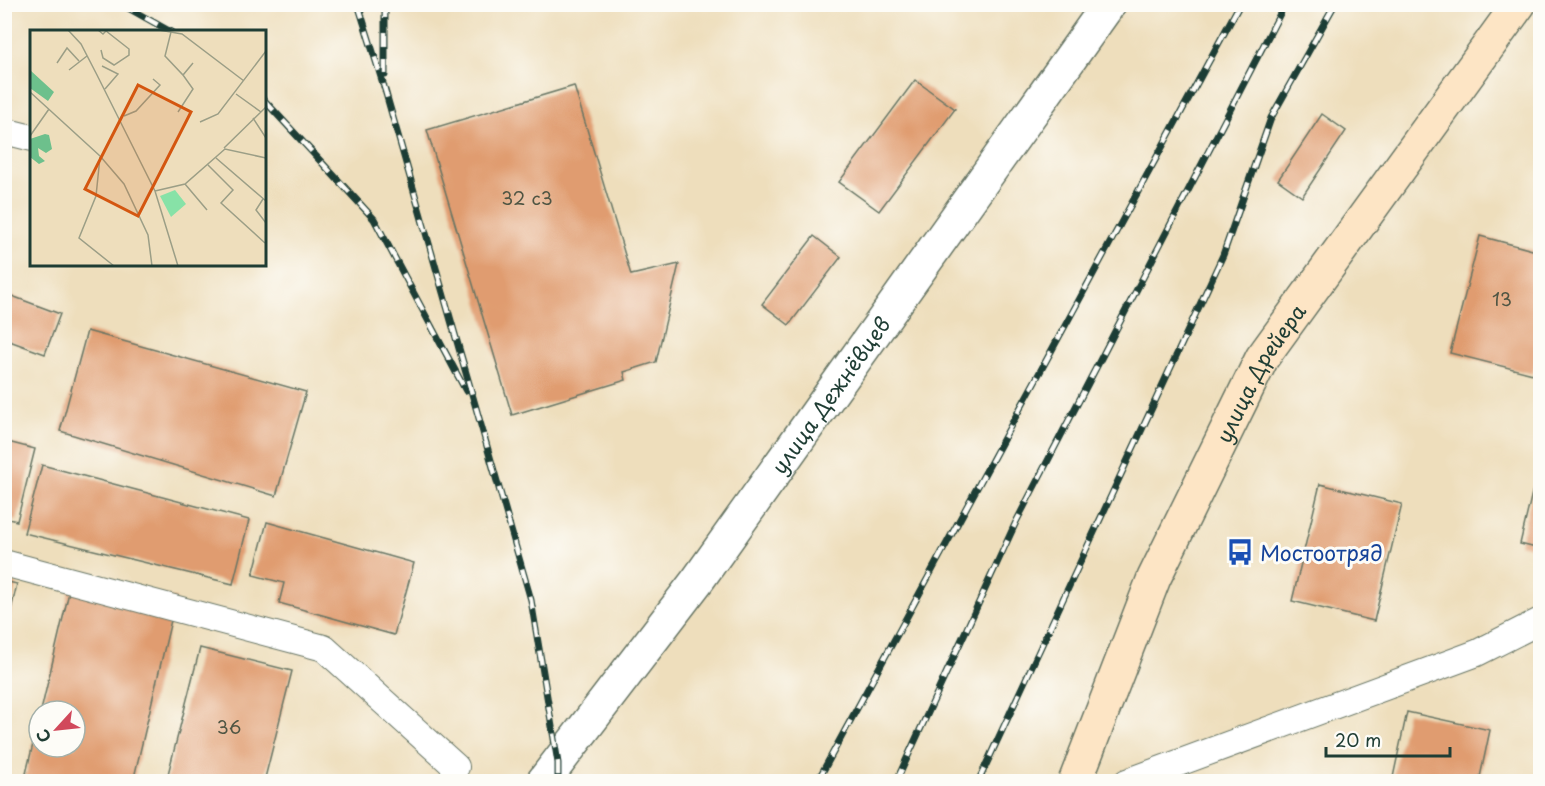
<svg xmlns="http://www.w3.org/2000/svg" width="1545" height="786" viewBox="0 0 1545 786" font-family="'Playpen Sans',sans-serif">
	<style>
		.building { fill: #e09c70 }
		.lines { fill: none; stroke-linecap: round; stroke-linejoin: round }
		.lane-casing { stroke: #677564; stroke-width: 28 }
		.street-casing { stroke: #677564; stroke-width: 36 }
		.secondary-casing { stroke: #677564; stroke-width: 36 }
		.lane { stroke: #fff; stroke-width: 26 }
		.street { stroke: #fff; stroke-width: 33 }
		.secondary { stroke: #fde5c5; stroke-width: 33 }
		.rail-casing { stroke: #1f3d34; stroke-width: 7 }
		.rail { stroke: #fdfcf7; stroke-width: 4.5; stroke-dasharray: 14; stroke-linecap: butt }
		.labels { text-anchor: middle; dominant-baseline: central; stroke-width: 6; stroke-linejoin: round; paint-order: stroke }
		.number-label { font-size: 18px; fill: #4f5543 }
		.street-label { font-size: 21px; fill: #1f3d34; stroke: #fdfcf7 }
		.transit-label { font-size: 21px; fill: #164399; stroke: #fdfcf7; text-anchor: start }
		.inset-road { fill: none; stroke: #9b9e86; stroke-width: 1.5 }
		.view { fill: #d45610; fill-opacity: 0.15; stroke: #d45610; stroke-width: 3 }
		.inset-edge { fill: none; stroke: #1f3d34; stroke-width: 3 }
	</style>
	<rect width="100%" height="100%" fill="#fdfcf7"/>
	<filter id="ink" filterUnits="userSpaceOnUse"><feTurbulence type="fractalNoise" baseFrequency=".0167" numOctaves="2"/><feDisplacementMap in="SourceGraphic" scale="12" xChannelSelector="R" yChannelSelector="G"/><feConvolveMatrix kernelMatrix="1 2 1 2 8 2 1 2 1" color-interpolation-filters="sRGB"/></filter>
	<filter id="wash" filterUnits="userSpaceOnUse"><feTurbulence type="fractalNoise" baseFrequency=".008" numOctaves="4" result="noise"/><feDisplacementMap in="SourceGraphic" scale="24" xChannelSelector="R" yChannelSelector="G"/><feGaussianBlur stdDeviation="1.35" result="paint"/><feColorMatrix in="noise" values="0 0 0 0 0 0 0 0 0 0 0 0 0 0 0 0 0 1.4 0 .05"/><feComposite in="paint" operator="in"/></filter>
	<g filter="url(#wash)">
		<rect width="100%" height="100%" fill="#eedebc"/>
		<g id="blocks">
			<!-- building -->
			<g class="building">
				<path d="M915 80 955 109 879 211 839 182Z"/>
				<path d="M574 86 631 275 679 264 656 362 624 372 626 380 512 415 427 130Z"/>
				<path d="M1322 114 1346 131 1302 197 1278 180Z"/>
				<path d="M814 236 841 257 789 325 762 304Z"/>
				<path d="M1480 236 1540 252V345L1533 374 1450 353Z"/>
				<path d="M4 293 60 314 45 354 4 339Z"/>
				<path d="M87 331 306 392 276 496 60 431Z"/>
				<path d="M4 441 35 449 17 521 4 518Z"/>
				<path d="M1540 459V549L1520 544Z"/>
				<path d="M42 465 249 520 233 584 24 533Z"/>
				<path d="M1320 484 1402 504 1374 621 1292 601Z"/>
				<path d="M267 522 414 563 394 635 279 603 284 583 253 575Z"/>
				<path d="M73 575 176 599 133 782H24L38 723 39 747H75V711H41Z"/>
				<path d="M4 581 17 584 5 636H4Z"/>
				<path d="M200 648 292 671 264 782H166Z"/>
				<path d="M1407 712 1490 730 1479 782H1392Z"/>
			</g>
		</g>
	</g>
	<g filter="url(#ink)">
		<use href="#blocks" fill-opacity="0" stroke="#677564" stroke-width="1.5"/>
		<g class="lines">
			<defs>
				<g id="lane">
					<path d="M4 131 32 138"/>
					<path d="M4 563 324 648 456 767"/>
					<path d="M1127 782 1477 653 1540 621"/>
				</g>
				<g id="street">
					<path id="s1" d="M543 782 697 581 1109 4"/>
				</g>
				<g id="secondary">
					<path id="s2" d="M1075 782 1154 578 1262 358 1519 4"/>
				</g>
			</defs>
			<!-- lane casing -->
			<use href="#lane" class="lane-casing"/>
			<!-- street casing -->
			<use href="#street" class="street-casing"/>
			<!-- secondary casing -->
			<use href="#secondary" class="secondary-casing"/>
			<!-- lane -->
			<use href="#lane" class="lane"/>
			<!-- street -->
			<use href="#street" class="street"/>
			<!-- secondary -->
			<use href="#secondary" class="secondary"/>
			<defs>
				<g id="rail">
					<path d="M121 4 171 32"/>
					<path d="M358 4 385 90 531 600 558 763V782"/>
					<path d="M385 4V75"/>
					<path d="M264 100 374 219 466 391"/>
					<path d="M817 782 1240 4"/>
					<path d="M896 782 1016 522 1285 4"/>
					<path d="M978 782 1223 255 1271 118 1335 4"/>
				</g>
			</defs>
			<!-- rail casing -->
			<use href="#rail" class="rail-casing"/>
			<!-- rail -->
			<use href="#rail" class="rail"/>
		</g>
	</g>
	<!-- icons -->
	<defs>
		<symbol id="bus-bare" viewBox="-9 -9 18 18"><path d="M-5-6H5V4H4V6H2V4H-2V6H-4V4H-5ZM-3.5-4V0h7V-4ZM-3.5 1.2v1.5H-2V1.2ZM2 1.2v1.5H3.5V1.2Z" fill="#1a4fb4" stroke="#fdfcf7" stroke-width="2.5" paint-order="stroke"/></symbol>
	</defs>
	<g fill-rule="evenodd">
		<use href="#bus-bare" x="1221" y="533" width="38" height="38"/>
	</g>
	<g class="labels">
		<!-- number labels -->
		<g class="number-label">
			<text x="527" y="197">32 с3</text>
			<text x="1502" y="298">13</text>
			<text x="229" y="726">36</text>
		</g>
		<!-- street labels -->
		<g class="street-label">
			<text stroke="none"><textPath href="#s2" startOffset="450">улица Дрейера</textPath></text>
			<text stroke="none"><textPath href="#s1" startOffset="482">улица Дежнёвцев</textPath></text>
		</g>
		<!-- transit labels -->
		<g class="transit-label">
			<text x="1260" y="552">Мостоотряд</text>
		</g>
	</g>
	<!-- overview -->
	<g transform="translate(30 30)">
		<rect width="236" height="236" fill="#eedebc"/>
		<path d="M145 160 156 174 141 187 130 166Z" fill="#87e2a7"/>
		<path d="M0 40 24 62 18 71 0 58ZM15 104 19 105 22 119 16 123 8 118 9 126 15 131 9 134 0 127V109Z" fill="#6dc08c"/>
		<path class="inset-road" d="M38 0 51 14 67 45 125 161 148 236M68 0 73 4 76 1 99 19V25L84 35 73 28 71 20M129 0 152 4 214 51M141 2 135 26 153 45 163 33M27 33 37 18 49 31M72 36 88 44 75 59M39 40 57 26M0 62 70 126 94 154 118 205 122 236M206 64 231 82M148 82 163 59 153 45M94 86 106 81 130 55 123 49M223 88 236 108M170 92 188 84 236 21M0 106 19 79M194 118 236 77M70 127 66 166 49 208 84 236M186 128 236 171M178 135 203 160 191 173 235 213M155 154 177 180M125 161 155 154 195 119 236 128M233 169 226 180 236 193"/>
		<path class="view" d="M108 55 161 82 108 186 55 159Z"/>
		<rect width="236" height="236" class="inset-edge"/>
	</g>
	<!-- margin -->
	<rect width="1545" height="786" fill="none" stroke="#fdfcf7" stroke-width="24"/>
	<!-- north arrow -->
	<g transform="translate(57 729) rotate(243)"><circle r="28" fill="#fdfcf7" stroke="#a4b0a9" stroke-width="1.5"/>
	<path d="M0-4.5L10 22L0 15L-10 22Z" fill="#d1495b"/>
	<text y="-9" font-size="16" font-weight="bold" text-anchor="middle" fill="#1f3d34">С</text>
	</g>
	<!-- scale -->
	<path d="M1326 747v9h124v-9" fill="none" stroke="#1f3d34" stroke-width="3"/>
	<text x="1335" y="747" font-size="18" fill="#1f3d34" stroke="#fdfcf7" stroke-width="4.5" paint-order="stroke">20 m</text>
</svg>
